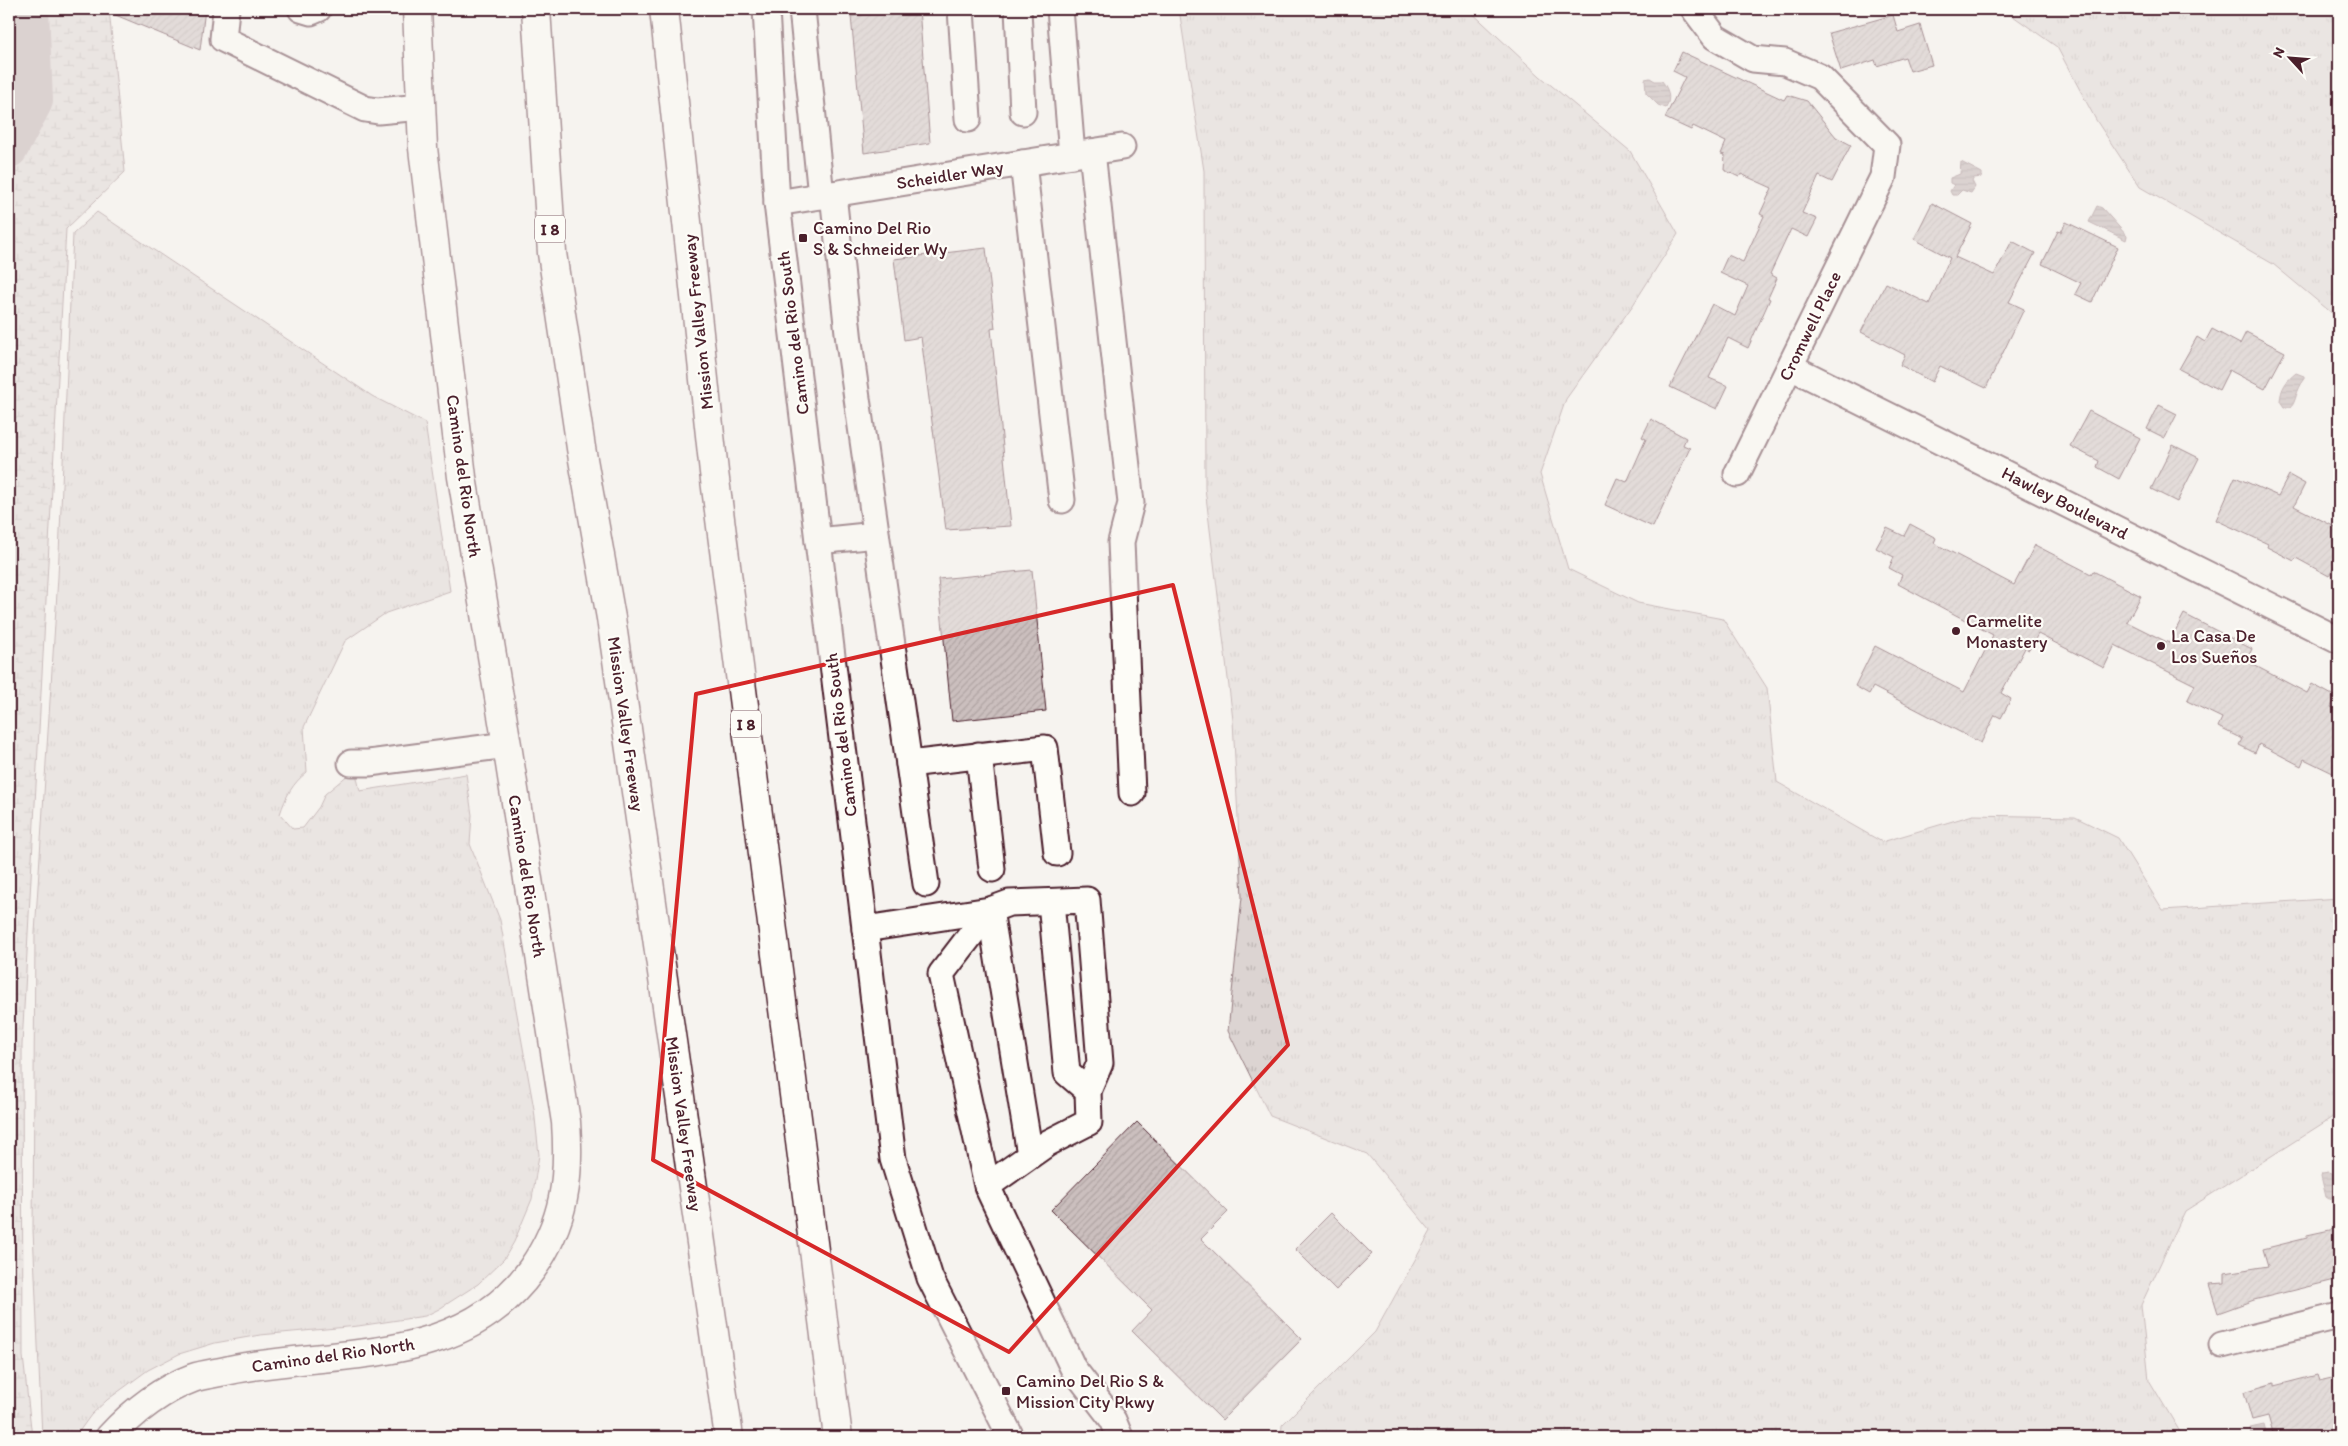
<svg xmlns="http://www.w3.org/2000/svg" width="2348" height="1446" viewBox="0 0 2348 1446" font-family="Itim,sans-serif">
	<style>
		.grass { fill: url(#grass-tufts); stroke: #937a7e }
		.wetland { fill: url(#wetland-marsh); stroke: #937a7e }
		.water { fill: url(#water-rules); stroke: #8e7378 }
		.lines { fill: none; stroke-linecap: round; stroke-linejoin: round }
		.river { stroke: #bbabac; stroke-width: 38 }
		.building { fill: url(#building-hatch); stroke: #4a1f2b }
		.minor-casing { stroke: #4a1f2b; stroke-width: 29 }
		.major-casing { stroke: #4a1f2b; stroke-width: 31 }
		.highway-casing { stroke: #4a1f2b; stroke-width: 31 }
		.minor { stroke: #fdfcf7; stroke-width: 25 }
		.major { stroke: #fdfcf7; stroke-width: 28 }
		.highway { stroke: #fdfcf7; stroke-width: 28 }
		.marked { fill: none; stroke: #d62828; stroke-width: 4; stroke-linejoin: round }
		.poi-dot { fill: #4a1f2b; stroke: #fdfcf7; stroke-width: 2 }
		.labels { text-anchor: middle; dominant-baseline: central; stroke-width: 4.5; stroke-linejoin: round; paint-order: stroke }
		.shield { fill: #fdfcf7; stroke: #806168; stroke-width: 1 }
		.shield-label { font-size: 16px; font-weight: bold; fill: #4a1f2b }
		.street-label { font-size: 18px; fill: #4a1f2b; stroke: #fdfcf7 }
		.poi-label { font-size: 18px; fill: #4a1f2b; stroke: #fdfcf7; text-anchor: start }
	</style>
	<defs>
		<pattern id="grass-tufts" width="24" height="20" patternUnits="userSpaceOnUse" patternTransform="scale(1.25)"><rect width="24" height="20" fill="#dcd4d2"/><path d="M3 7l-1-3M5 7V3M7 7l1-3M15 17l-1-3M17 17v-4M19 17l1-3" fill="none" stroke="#beb6b4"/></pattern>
		<pattern id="wetland-marsh" width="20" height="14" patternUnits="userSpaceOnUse" patternTransform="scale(1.25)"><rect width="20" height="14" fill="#dcd4d2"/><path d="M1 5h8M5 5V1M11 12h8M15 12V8" fill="none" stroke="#beb6b4"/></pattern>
		<pattern id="water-rules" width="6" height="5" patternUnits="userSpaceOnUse" patternTransform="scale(1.25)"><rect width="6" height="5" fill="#bbabac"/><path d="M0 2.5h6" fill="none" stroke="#9a8b8c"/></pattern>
		<pattern id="building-hatch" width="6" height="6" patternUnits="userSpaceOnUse" patternTransform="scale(1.25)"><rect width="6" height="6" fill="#cbbfbe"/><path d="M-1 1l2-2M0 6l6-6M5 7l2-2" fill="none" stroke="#b0a4a3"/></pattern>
	</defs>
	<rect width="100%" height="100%" fill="#f6f3ef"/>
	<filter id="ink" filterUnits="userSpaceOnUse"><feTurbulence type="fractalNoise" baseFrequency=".02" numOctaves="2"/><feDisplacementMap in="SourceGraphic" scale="10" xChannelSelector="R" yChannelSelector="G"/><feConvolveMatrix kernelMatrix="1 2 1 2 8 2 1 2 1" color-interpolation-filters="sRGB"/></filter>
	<g filter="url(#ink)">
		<!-- grass -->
		<g class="grass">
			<path d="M1179 9H1468L1540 76 1630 151 1678 234 1633 305 1566 399 1540 474 1568 569 1638 603 1723 619 1767 688 1777 782 1882 842 1973 815 2075 817 2118 838 2163 910 2339 898V1113L2185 1211 2141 1305 2149 1380 2183 1437H1281L1282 1425 1375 1332 1431 1231 1367 1154 1270 1116 1228 1031 1242 897 1233 720 1205 488 1204 171Z"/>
			<path d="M2003 9H2339V319L2273 264 2140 187 2096 120 2057 47Z"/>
			<path d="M97 212 372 396 425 423 450 591 386 613 345 641 304 727 307 772C292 784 286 796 280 814L293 829 303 828 319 807 325 794 355 769 360 791 466 774 472 815 470 844 500 920 534 1109 539 1155 532 1199 514 1242 504 1259 478 1284 439 1309 425 1316 358 1326 260 1335 215 1343 179 1354 148 1370 107 1400 91 1415 75 1437H42L33 1230 35 933 58 577 73 234Z"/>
		</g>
		<!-- wetland -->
		<path class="wetland" d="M9 9H109L125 172 66 229 22 1045 23 1356 32 1437H9Z"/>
		<!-- water -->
		<g class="water">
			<path d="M1650 78 1655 81H1662C1669 90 1671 98 1666 108L1658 105 1646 93 1645 79Z"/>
			<path d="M1961 162 1982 173V177L1974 178 1972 181 1975 187 1971 193 1962 190 1957 195H1952L1950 191 1954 185 1950 183V178L1960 174Z"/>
			<path d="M2097 206 2102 208 2127 236 2126 240 2089 222Z"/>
			<path d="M2296 373 2304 376V380C2296 390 2296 402 2291 407H2284L2280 401C2281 388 2286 381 2296 373Z"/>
			<path d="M2329 1172 2332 1173 2338 1193 2337 1196 2329 1199 2326 1197 2321 1176 2322 1173Z"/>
			<path d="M2264 1425 2267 1437 2251 1435 2250 1428Z"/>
		</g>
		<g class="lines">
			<!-- river -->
			<path class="river" d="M9 149 34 101 30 9"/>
		</g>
		<!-- building -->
		<g class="building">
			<path d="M101 9H205L200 50 142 26Z"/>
			<path d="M919 9 930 143 864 153 851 16Z"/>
			<path d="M1893 15 1898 32 1920 25 1932 65 1910 71 1905 57 1877 66 1875 60 1841 71 1829 33Z"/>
			<path d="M1682 52 1784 100 1787 95 1807 101 1836 137 1851 145 1832 182 1819 176 1802 213 1817 219 1808 237 1791 229 1770 274 1777 278 1768 298 1770 299 1748 348 1728 338 1709 378 1728 386 1717 409 1670 387 1712 304 1735 316 1748 286 1720 273 1728 255 1743 262 1764 216 1760 214 1772 188 1741 174 1739 177 1724 170 1725 155 1721 154 1726 142 1693 126 1691 130 1665 118 1685 77 1673 71Z"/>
			<path d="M1932 203 1972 224 1955 257 1994 275 2012 241 2035 253 2009 302 2024 309 1986 388 1940 366 1932 382 1900 365 1905 355 1861 332 1886 283 1929 304 1950 258 1914 239Z"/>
			<path d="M2066 222 2118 247 2092 302 2075 294 2081 283 2042 264 2058 231 2061 232Z"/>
			<path d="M986 248 995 328 991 329 1011 526 946 530 921 337 904 340 894 259Z"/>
			<path d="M2212 329 2240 344 2246 332 2285 352 2265 389 2229 370 2219 390 2179 369 2197 337 2205 342Z"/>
			<path d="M2159 405 2177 414 2165 438 2147 429Z"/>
			<path d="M2089 411 2140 438 2119 479 2097 467 2099 461 2070 446Z"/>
			<path d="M1651 419 1686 438 1683 445 1690 448 1653 527 1605 505 1617 478 1627 482 1646 439 1642 437Z"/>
			<path d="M2173 445 2199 458 2177 502 2151 489Z"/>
			<path d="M2289 475 2305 484 2294 506 2339 529V556L2329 576 2296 558 2294 561 2267 547 2268 544 2216 520 2235 477 2278 496Z"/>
			<path d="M1910 524 1936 538 1934 543 2014 585 2035 545 2091 574 2093 571 2141 596 2127 622 2169 643 2184 614 2252 649 2246 661 2307 693 2312 684 2336 697 2331 707 2339 711V776L2304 759 2301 766 2259 744 2255 753 2239 745 2242 739 2218 727 2222 718 2187 701 2195 685 2115 645 2104 668 2038 634 2029 650 2025 648 2001 693 2011 699 2001 718 1995 715 1981 743 1873 687 1869 694 1855 686 1875 646 1964 692 1993 635 1898 584 1902 575 1889 568 1894 557 1876 548 1887 528 1904 536Z"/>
			<path d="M1032 570 1046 711 952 721 938 579Z"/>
			<path d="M1137 1122 1228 1212 1201 1239 1302 1339 1222 1420 1132 1331 1152 1310 1051 1210Z"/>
			<path d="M1331 1213 1372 1254 1336 1290 1295 1249Z"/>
			<path d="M2339 1228V1279L2254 1300 2218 1313 2209 1284 2225 1283V1273L2268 1266 2263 1249 2307 1238V1235Z"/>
			<path d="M2317 1375 2319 1381 2336 1377 2339 1389V1429L2306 1437H2274L2268 1416 2252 1420 2244 1392 2274 1383V1386Z"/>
		</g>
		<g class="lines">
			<defs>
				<g id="minor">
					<path d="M226 9 223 39 365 109 378 111 421 107"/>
					<path d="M301 9 311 12 318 9"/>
					<path d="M766 9 777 203 893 1159 930 1278 1011 1437"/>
					<path d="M802 9 821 196"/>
					<path d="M961 9 968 119"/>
					<path d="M1018 9 1023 112"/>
					<path d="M1060 9 1072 155"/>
					<path d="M1694 9 1715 37 1753 59 1785 62 1820 77 1887 145 1883 177 1737 474"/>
					<path d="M1092 152 1131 503 1121 542 1132 793"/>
					<path d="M1023 163 1062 500"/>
					<path d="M833 194 849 342 926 884"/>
					<path d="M777 203 1122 147"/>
					<path d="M1791 367 2339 640"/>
					<path d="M818 541 876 535"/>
					<path d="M979 755 992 869"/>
					<path d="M351 763H369L507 745"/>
					<path d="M909 764 1045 748 1057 853"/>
					<path d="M1051 902 1067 1073 1088 1091"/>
					<path d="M865 929 990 910 1030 1155"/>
					<path d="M987 1186 1048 1143 1089 1122 1088 1091 1100 1063 1087 900 1009 903 990 910 941 974 987 1186 1073 1368 1113 1420 1120 1437"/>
					<path d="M2222 1345 2339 1316"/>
				</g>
				<path id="major" d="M110 1437C132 1413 161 1390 193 1378 204 1374 218 1373 230 1370 335 1348 461 1369 532 1269 565 1222 570 1178 566 1122L507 745 462 477 423 148 417 9"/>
				<g id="highway">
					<path d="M536 9 552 253 581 448 611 618 729 1437"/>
					<path d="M664 9 714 472 838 1437"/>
				</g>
			</defs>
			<!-- minor casing -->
			<use href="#minor" class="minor-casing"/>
			<!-- major casing -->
			<use href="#major" class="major-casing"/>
			<!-- highway casing -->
			<use href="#highway" class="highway-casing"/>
			<!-- minor -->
			<use href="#minor" class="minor"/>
			<!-- major -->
			<use href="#major" class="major"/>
			<!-- highway -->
			<use href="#highway" class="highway"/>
		</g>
	</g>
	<!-- marked area -->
	<path d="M0 0H2348V1446H0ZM1173 585 1288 1045 1009 1352 653 1160 696 694Z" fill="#f6f3ef" fill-opacity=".55" fill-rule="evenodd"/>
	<path class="marked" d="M1173 585 1288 1045 1009 1352 653 1160 696 694Z"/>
	<!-- markers -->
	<g class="poi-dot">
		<rect x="798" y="233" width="10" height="10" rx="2.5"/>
		<circle cx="1956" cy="631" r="5"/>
		<circle cx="2161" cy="646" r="5"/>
		<rect x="1001" y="1386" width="10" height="10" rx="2.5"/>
	</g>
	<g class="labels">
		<!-- shield labels -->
		<g class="shield">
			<rect x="535" y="215.5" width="30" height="27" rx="4"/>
			<rect x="731" y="710.5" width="30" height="27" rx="4"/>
		</g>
		<g class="shield-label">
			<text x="550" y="229">I 8</text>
			<text x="746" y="724">I 8</text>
		</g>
		<!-- street labels -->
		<g class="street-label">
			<text transform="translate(950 175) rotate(-9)">Scheidler Way</text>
			<text transform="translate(698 322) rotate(-96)">Mission Valley Freeway</text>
			<text transform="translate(1810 326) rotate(-64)">Cromwell Place</text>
			<text transform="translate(793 333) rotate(-97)">Camino del Rio South</text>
			<text transform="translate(464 476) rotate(82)">Camino del Rio North</text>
			<text transform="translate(2065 503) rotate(27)">Hawley Boulevard</text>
			<text transform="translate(626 724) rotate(82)">Mission Valley Freeway</text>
			<text transform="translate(841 735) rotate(-97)">Camino del Rio South</text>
			<text transform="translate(527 876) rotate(81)">Camino del Rio North</text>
			<text transform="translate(684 1124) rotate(82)">Mission Valley Freeway</text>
			<text transform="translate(333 1355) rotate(-8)">Camino del Rio North</text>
		</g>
		<!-- poi labels -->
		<g class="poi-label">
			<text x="813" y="228">Camino Del Rio<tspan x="813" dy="21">S &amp; Schneider Wy</tspan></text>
			<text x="1966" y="621">Carmelite<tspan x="1966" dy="21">Monastery</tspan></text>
			<text x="2171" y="636">La Casa De<tspan x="2171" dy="21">Los Sueños</tspan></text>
			<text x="1016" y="1381">Camino Del Rio S &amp;<tspan x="1016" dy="21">Mission City Pkwy</tspan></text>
		</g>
	</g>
	<!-- margin -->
	<rect width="2348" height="1446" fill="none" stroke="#fdfcf7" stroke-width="30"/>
	<rect x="15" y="15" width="2318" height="1416" fill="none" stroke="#4a1f2b" stroke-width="2" filter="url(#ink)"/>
	<!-- north arrow -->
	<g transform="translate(2290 58) rotate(296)" stroke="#fdfcf7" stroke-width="4" paint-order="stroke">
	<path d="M0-4L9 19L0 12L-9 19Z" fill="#4a1f2b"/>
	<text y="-8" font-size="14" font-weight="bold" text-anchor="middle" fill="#4a1f2b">N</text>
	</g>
</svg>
